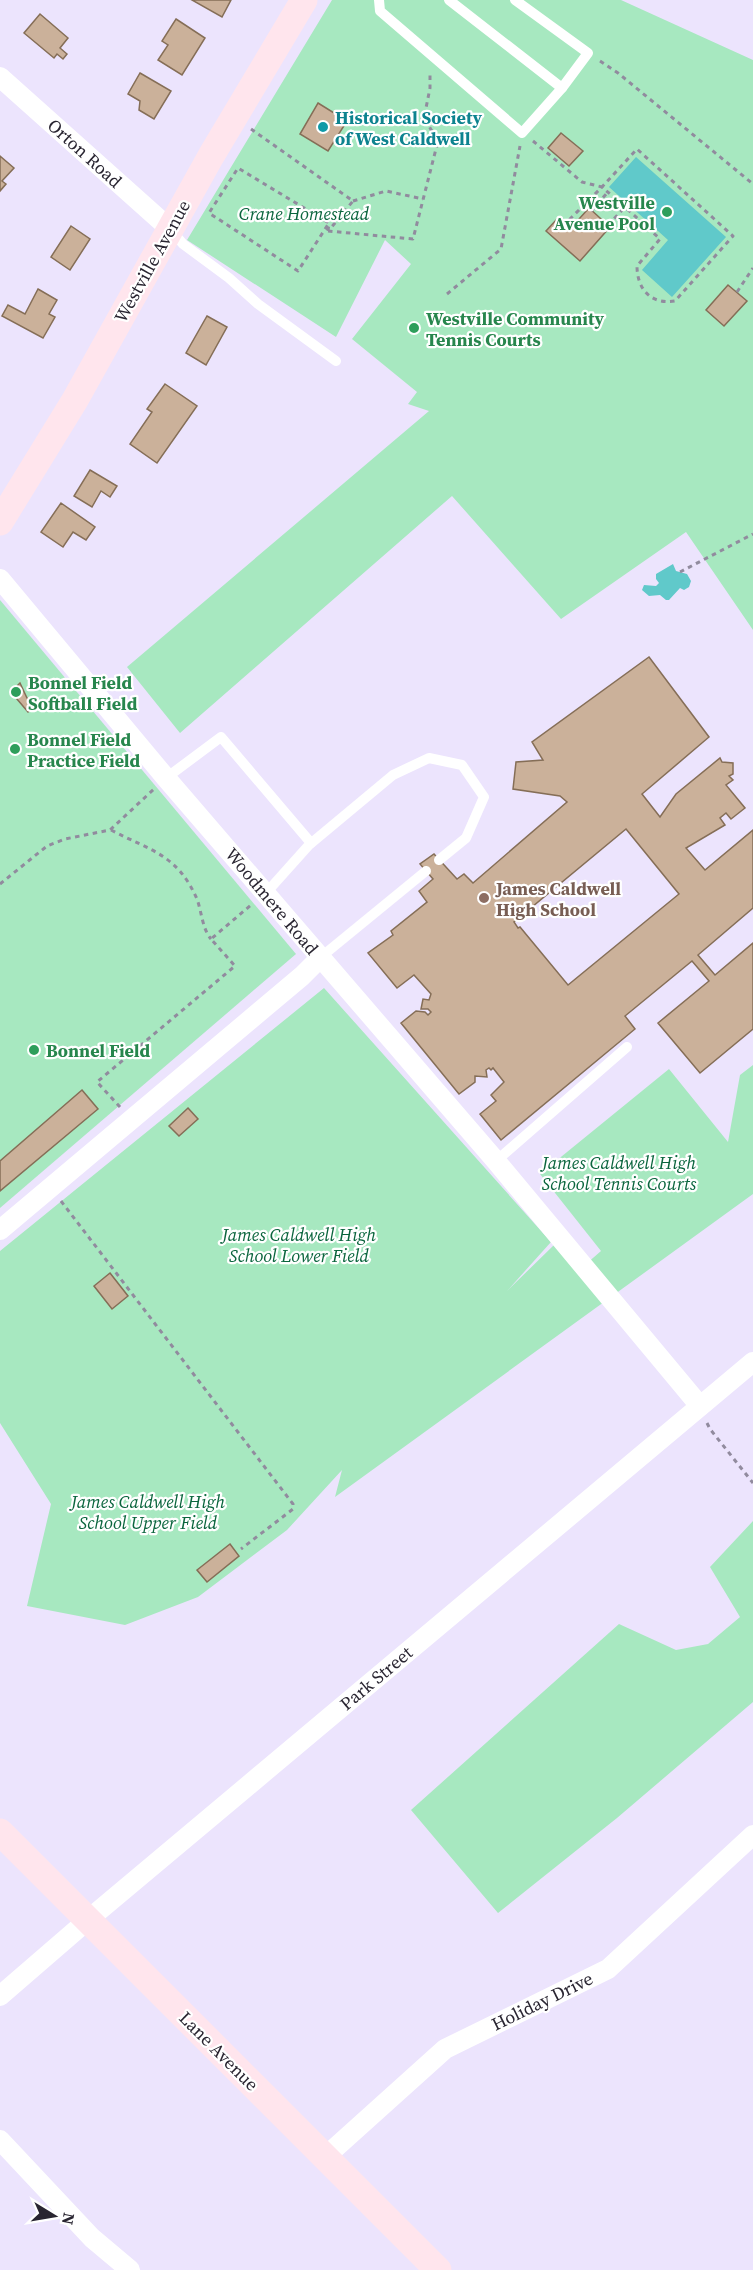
<svg xmlns="http://www.w3.org/2000/svg" width="753" height="2270" viewBox="0 0 753 2270" font-family="'Source Serif 4',serif">
	<style>
		.green { fill: #a7e8c0 }
		.water { fill: #60c9ca }
		.building { fill: #cbb19a; stroke: #856e57; stroke-width: 1.5; fill-rule: evenodd }
		.lines { fill: none; stroke-linecap: round; stroke-linejoin: round }
		.path { stroke: #918b9e; stroke-width: 3; stroke-dasharray: 4.5 4.5; stroke-linecap: butt }
		.lane { stroke: #fff; stroke-width: 10 }
		.street { stroke: #fff; stroke-width: 20 }
		.secondary { stroke: #ffe5ed; stroke-width: 27 }
		.culture-dot { fill: #0f9aa8; stroke: #fff; stroke-width: 2 }
		.leisure-dot { fill: #2e9e5b; stroke: #fff; stroke-width: 2 }
		.education-dot { fill: #8d6e63; stroke: #fff; stroke-width: 2 }
		.labels { text-anchor: middle; dominant-baseline: central; stroke-width: 4.5; stroke-linejoin: round; paint-order: stroke }
		.culture-label { font-size: 18px; font-weight: bold; fill: #0d838f; stroke: #fff; text-anchor: start }
		.street-label { font-size: 18px; fill: #292531; stroke: #fff }
		.leisure-label { font-size: 18px; font-weight: bold; fill: #27864d; stroke: #fff; text-anchor: start }
		.park-label { font-size: 18px; font-style: italic; fill: #0a653d; stroke: #fff }
		.education-label { font-size: 18px; font-weight: bold; fill: #785e54; stroke: #fff; text-anchor: start }
	</style>
	<rect width="100%" height="100%" fill="#ece4fd"/>
	<!-- green -->
	<g class="green">
		<path d="M332 0H621L753 60V630L686 532 561 619 452 496 180 733 127 667 429 411 408 404 417 392 352 339 411 264 385 240 336 337 187 240Z"/>
		<path d="M0 600 296 954 0 1208Z"/>
		<path d="M324 988 551 1242 507 1291 555 1244 578 1271 601 1251 540 1174 669 1069 728 1142 740 1075 753 1065V1194L335 1497 342 1470 287 1530 198 1597 125 1625 27 1606 51 1504 0 1423V1251Z"/>
		<path d="M753 1521V1702L617 1818 498 1913 411 1810 619 1624 676 1650 708 1644 740 1617 710 1567Z"/>
	</g>
	<!-- water -->
	<g class="water">
		<path d="M636 157 726 237 672 297 642 270 668 240 609 187Z"/>
		<path d="M673 564 676 571 687 574 691 581 689 587 684 590 680 588 669 600H666L660 595 649 596 642 590 644 585 656 586 659 583 656 579V574Z"/>
	</g>
	<!-- building -->
	<g class="building">
		<path d="M192 0H231L222 17Z"/>
		<path d="M40 14 68 38 60 48 67 54 63 59 57 54 54 58 24 33Z"/>
		<path d="M176 19 205 38 182 75 158 60 168 45 162 41Z"/>
		<path d="M140 73 171 91 154 119 139 110 140 101 128 94Z"/>
		<path d="M318 103 347 121 328 151 300 134Z"/>
		<path d="M561 133 583 151 569 166 548 148Z"/>
		<path d="M0 156 14 168 2 181 6 184 0 191Z"/>
		<path d="M589 208 610 227 580 261 546 231 557 219 569 230Z"/>
		<path d="M71 226 90 239 70 270 51 257Z"/>
		<path d="M728 285 747 301 724 326 706 310Z"/>
		<path d="M38 289 57 300 49 314 55 317 43 338 2 316 8 305 25 314Z"/>
		<path d="M207 316 227 327 206 365 186 353Z"/>
		<path d="M165 384 197 406 157 463 130 444 152 412 147 409Z"/>
		<path d="M90 470 117 486 110 497 101 491 92 507 74 496Z"/>
		<path d="M61 503 95 527 86 540 73 532 63 547 41 532Z"/>
		<path d="M649 657 709 737 642 794 660 817 676 794 720 758 722 762 733 763V774L729 776 733 780 726 785 745 808 731 819 726 813 720 818 725 825 686 848 705 870 753 830V908L698 955 715 975 753 943V1029L700 1073 658 1023 709 981 692 961 625 1016 635 1029 501 1140 480 1114 496 1101 491 1095 504 1082 493 1068 491 1070 489 1068 486 1070 487 1077 475 1076V1082L459 1094 401 1023 416 1011 425 1012 428 1015 431 1012 428 1009H421L423 999 429 1000 431 994 414 975 397 988 368 953 393 935 391 931 427 902 419 891 433 879 420 864 434 854 457 879 464 874 473 883 567 802 560 796 513 789 516 762 543 760 532 742ZM626 829 679 894 568 985 520 927 518 928 514 922Z"/>
		<path d="M20 683 27 698 37 705 28 712 11 692Z"/>
		<path d="M82 1090 98 1109 0 1191V1161Z"/>
		<path d="M188 1108 198 1119 179 1136 169 1126Z"/>
		<path d="M110 1273 128 1296 112 1309 94 1286Z"/>
		<path d="M230 1544 239 1556 207 1582 197 1570Z"/>
	</g>
	<g class="lines">
		<!-- path -->
		<g class="path">
			<path d="M600 61 618 73 753 184"/>
			<path d="M251 129 353 201 330 229"/>
			<path d="M533 141 582 182 602 187 565 224"/>
			<path d="M353 201 386 191 423 199"/>
			<path d="M591 211 608 192"/>
			<path d="M608 225 625 207 602 187 637 149 733 236 675 301C651 305 637 289 637 266L660 239 625 207"/>
			<path d="M328 231 329 223 238 168 209 213 298 271 329 223"/>
			<path d="M328 231 413 239 438 141 424 118 430 88V72"/>
			<path d="M737 292 753 268"/>
			<path d="M447 294 501 249 520 146"/>
			<path d="M680 572 753 534"/>
			<path d="M111 830C151 851 177 854 197 899 202 913 202 928 211 939"/>
			<path d="M0 884 47 846 65 839 110 830 154 789"/>
			<path d="M120 1107 97 1082 235 966 211 939 251 905"/>
			<path d="M61 1201 293 1504V1509L241 1549"/>
			<path d="M707 1423 710 1429 753 1483"/>
		</g>
		<!-- lane -->
		<g class="lane">
			<path d="M379 0 380 11 522 133 562 88"/>
			<path d="M449 0 562 88 588 53 515 0"/>
			<path d="M172 231 183 244 229 278 258 304 336 361"/>
			<path d="M166 778 221 737 311 843"/>
			<path d="M266 893 309 845 393 775 429 758 462 765 484 797 466 838 439 860"/>
			<path d="M321 957 426 871"/>
			<path d="M496 1161 627 1047"/>
		</g>
		<!-- street -->
		<g class="street">
			<path d="M0 77 170 229"/>
			<path d="M0 579 166 778 496 1161 700 1406"/>
			<path d="M0 1230 302 976 321 957"/>
			<path d="M0 1996 89 1919 753 1362"/>
			<path d="M0 2140 92 2238 130 2270"/>
			<path d="M325 2157 445 2049 608 1969 753 1835"/>
		</g>
		<!-- secondary -->
		<g class="secondary">
			<path d="M0 522 75 400 211 156 304 0"/>
			<path d="M0 1832 438 2270"/>
		</g>
	</g>
	<!-- markers -->
	<circle class="culture-dot" cx="323" cy="127" r="6"/>
	<g class="leisure-dot">
		<circle cx="667" cy="212" r="6"/>
		<circle cx="414" cy="328" r="6"/>
		<circle cx="16" cy="692" r="6"/>
		<circle cx="15" cy="749" r="6"/>
		<circle cx="34" cy="1050" r="6"/>
	</g>
	<circle class="education-dot" cx="484" cy="898" r="6"/>
	<g class="labels">
		<!-- culture labels -->
		<g class="culture-label">
			<text x="335" y="117">Historical Society<tspan x="335" dy="21">of West Caldwell</tspan></text>
		</g>
		<!-- street labels -->
		<g class="street-label">
			<text transform="translate(85 153) rotate(42)">Orton Road</text>
			<text transform="translate(152 261) rotate(-61)">Westville Avenue</text>
			<text transform="translate(272 901) rotate(50)">Woodmere Road</text>
			<text transform="translate(376 1678) rotate(-40)">Park Street</text>
			<text transform="translate(542 2001) rotate(-26)">Holiday Drive</text>
			<text transform="translate(219 2051) rotate(45)">Lane Avenue</text>
		</g>
		<!-- leisure labels -->
		<g class="leisure-label">
			<text x="655" y="202" text-anchor="end">Westville<tspan x="655" dy="21">Avenue Pool</tspan></text>
			<text x="426" y="318">Westville Community<tspan x="426" dy="21">Tennis Courts</tspan></text>
			<text x="28" y="682">Bonnel Field<tspan x="28" dy="21">Softball Field</tspan></text>
			<text x="27" y="739">Bonnel Field<tspan x="27" dy="21">Practice Field</tspan></text>
			<text x="46" y="1050">Bonnel Field</text>
		</g>
		<!-- park labels -->
		<g class="park-label">
			<text x="304" y="213">Crane Homestead</text>
			<text x="619" y="1162">James Caldwell High<tspan x="619" dy="21">School Tennis Courts</tspan></text>
			<text x="299" y="1234">James Caldwell High<tspan x="299" dy="21">School Lower Field</tspan></text>
			<text x="148" y="1501">James Caldwell High<tspan x="148" dy="21">School Upper Field</tspan></text>
		</g>
		<!-- education labels -->
		<g class="education-label">
			<text x="496" y="888">James Caldwell<tspan x="496" dy="21">High School</tspan></text>
		</g>
	</g>
	<!-- north arrow -->
	<g transform="translate(54 2216) rotate(101)" stroke="#ffffff" stroke-width="4.5" paint-order="stroke">
	<path d="M0-4.5L10 22L0 15L-10 22Z" fill="#292531"/>
	<text y="-9" font-size="16" font-weight="bold" text-anchor="middle" fill="#292531">N</text>
	</g>
</svg>
